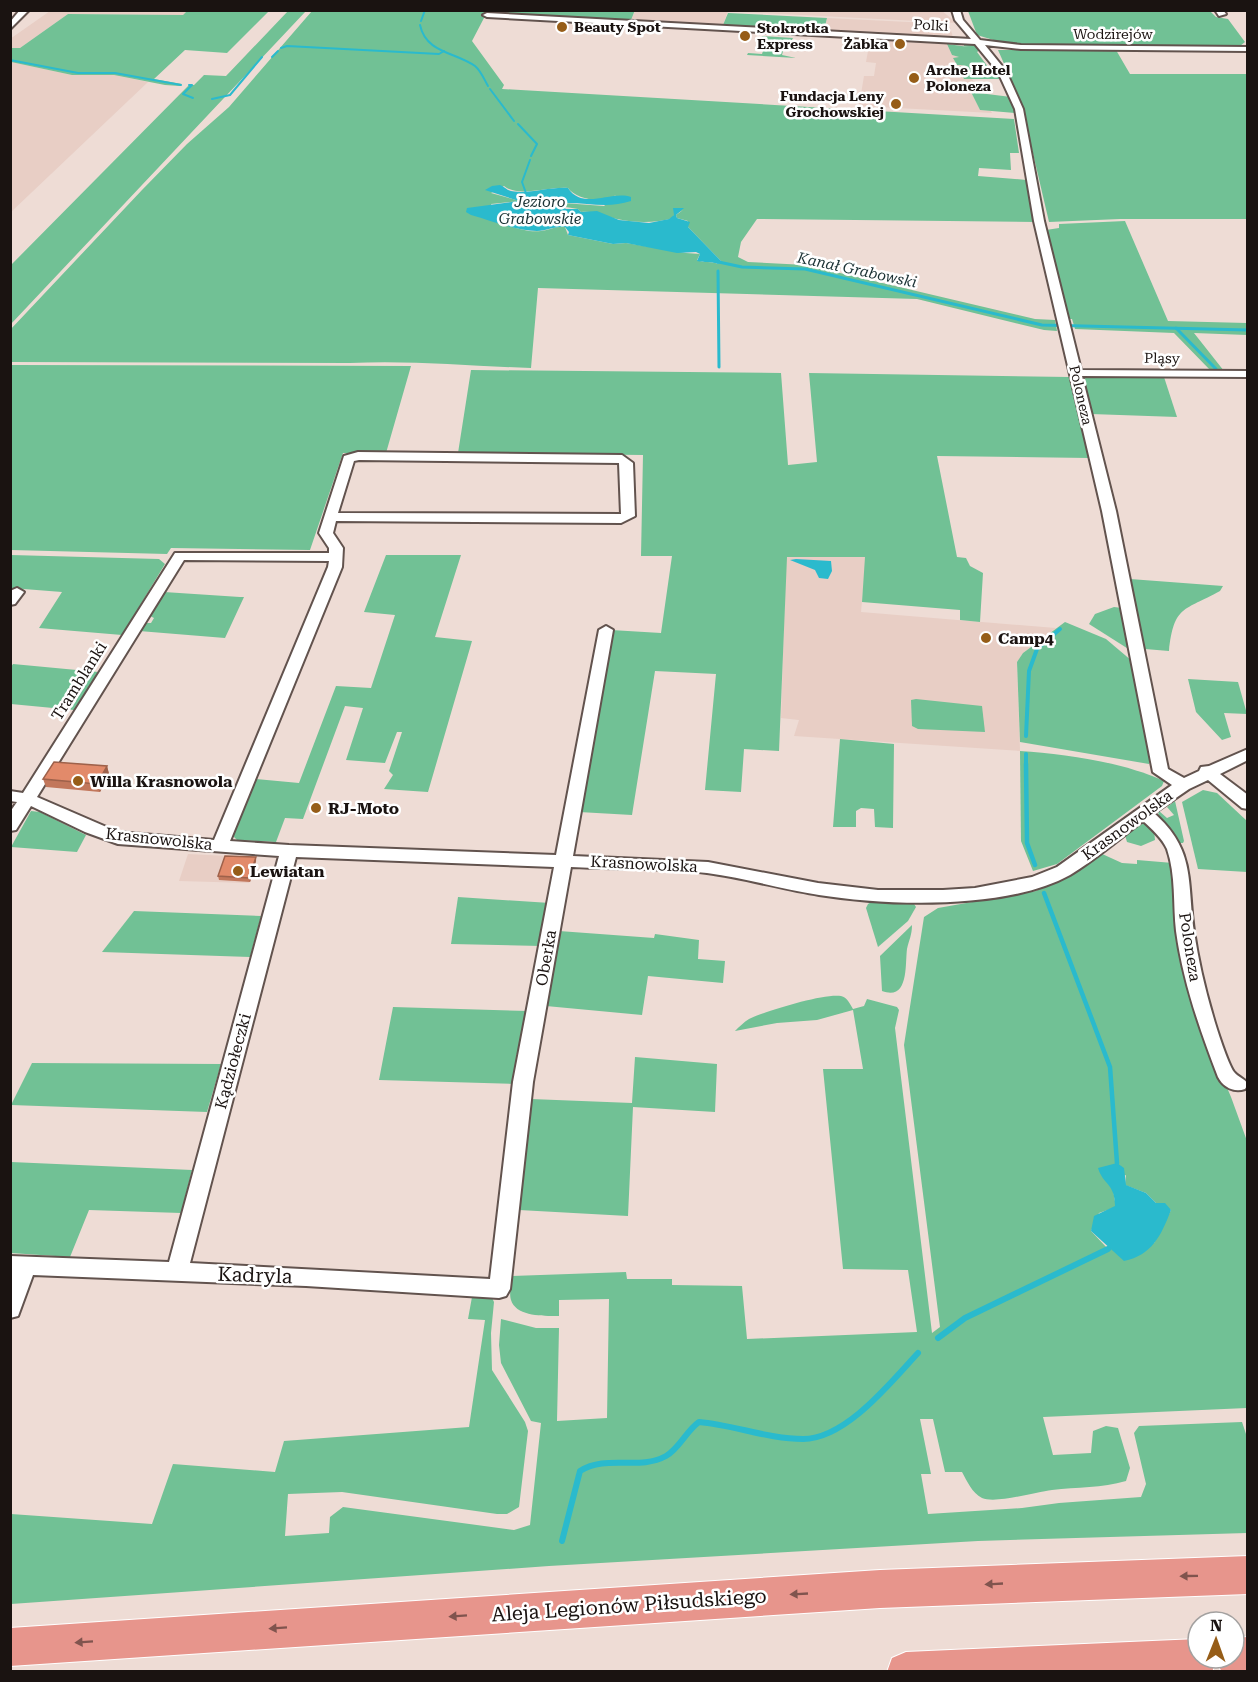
<svg xmlns="http://www.w3.org/2000/svg" width="1258" height="1682" viewBox="0 0 1258 1682" font-family="'Roboto Serif',serif">
	<style>
		.built { fill: #e8cec5 }
		.green { fill: #71c195; fill-rule: evenodd }
		.water { fill: #2abacd }
		.lines { fill: none; stroke-linecap: round; stroke-linejoin: round }
		.stream-far4 { stroke: #2abacd; stroke-width: 2 }
		.stream-far3 { stroke: #2abacd; stroke-width: 3 }
		.stream-far2 { stroke: #2abacd; stroke-width: 4 }
		.stream-far1 { stroke: #2abacd; stroke-width: 4.5 }
		.stream { stroke: #2abacd; stroke-width: 6 }
		.minor-casing { stroke: #62534e; stroke-width: 4 }
		.highway-casing { stroke: #fff; stroke-width: 2 }
		.minor { fill: #fff; fill-rule: evenodd }
		.highway { fill: #e7958c; fill-rule: evenodd }
		.wall { fill: #c2775b }
		.shaded-wall { fill: #9e614a }
		.building { fill: #e28a6a; stroke: #9e614a; stroke-width: 1.5 }
		.oneway { fill: #80544e }
		.poi-dot { fill: #965d18; stroke: #fff; stroke-width: 2 }
		.labels { text-anchor: middle; dominant-baseline: central; stroke-width: 5; stroke-linejoin: round; paint-order: stroke }
		.far-street-label { font-size: 14px; fill: #1a1311; stroke: #fff }
		.far-poi-label { font-size: 14px; font-weight: bold; fill: #1a1311; stroke: #fff; text-anchor: start }
		.far-water-label { font-size: 15px; font-style: italic; fill: #1a3134; stroke: #fff }
		.poi-label { font-size: 16px; font-weight: bold; fill: #1a1311; stroke: #fff; text-anchor: start }
		.street-label { font-size: 16px; fill: #1a1311; stroke: #fff }
		.near-street-label { font-size: 20px; fill: #1a1311; stroke: #fff }
	</style>
	<rect width="100%" height="100%" fill="#eedcd5"/>
	<!-- built -->
	<g class="built">
		<path d="M740 10 942 11 957 23 740 12Z"/>
		<path d="M50 11H188L183 15 68 14 20 48H11L10 39Z"/>
		<path d="M635 11 717 10 728 11 723 25 631 20Z"/>
		<path d="M827 18 949 24 953 37 824 30Z"/>
		<path d="M870 40 947 44 952 55 959 57 964 65 958 67 972 79 976 86H968L980 110 991 111 992 113 859 106 864 76H874L876 63 866 62Z"/>
		<path d="M11 62 72 75H114L148 82 11 212Z"/>
		<path d="M786 557H866L861 612 1056 628 1023 653 1017 662 1020 751 794 736 799 720 781 718Z"/>
		<path d="M188 854 248 857 257 859 249 883 179 881Z"/>
	</g>
	<!-- green -->
	<g class="green">
		<path d="M188 10 269 11 227 53 185 50 154 79 182 84 180 86 165 85 114 75H72L11 62V48H20L68 14 183 15Z"/>
		<path d="M635 10 631 20 703 24 485 16 504 19 484 18 472 41 504 85 502 89 1014 119 1019 153H1010L1011 170 979 168 978 176 1027 180 1036 222 757 219 741 242 738 257 748 262 806 265 1035 319 1055 320 1057 331 1044 330 917 299 538 288 531 368C471 366 410 360 350 363L11 362 10 330 142 190 187 144 229 107 312 11ZM504 186C518 198 550 186 568 188 577 200 603 204 616 195L604 206 563 203 560 206 578 209 581 212C600 211 601 216 617 219 636 223 656 223 673 218L674 215 683 210 676 215 677 218 688 221V227L721 261 718 264C711 261 704 263 697 260L700 254 686 253 626 243 613 244 568 235 565 227C556 226 550 230 541 231 527 233 511 226 497 222L491 204 520 201 491 193Z"/>
		<path d="M288 11H306L11 324V265L189 85H194L204 75 226 76Z"/>
		<path d="M968 11H1210L1216 17 1228 19 1245 42 1240 46H1229L1010 45 977 35Z"/>
		<path d="M728 13 827 18 824 30 961 37 962 39 711 26 723 25Z"/>
		<path d="M762 36 793 38 792 40H786L782 55 796 58 747 55 748 53 762 54 767 39 761 38Z"/>
		<path d="M964 43 975 44 980 50 977 52 991 71H998L1002 79H964L958 67 964 65H957L953 58 959 57 952 55 947 44 969 47 964 46Z"/>
		<path d="M998 50H1116L1130 74H1247V219H1120L1049 222 1021 102Z"/>
		<path d="M971 92 1011 97 1015 113 980 110Z"/>
		<path d="M1125 221 1168 321 1247 323V335L1194 333 1224 371H1211L1174 333 1075 329 1072 319H1067L1046 230 1059 228V224Z"/>
		<path d="M11 365 411 366 386 453H343L310 550 171 548 167 554 11 550Z"/>
		<path d="M471 370 781 373 788 465 817 462 809 373 1069 377 1090 458 937 456 957 557 966 558 970 566 983 573 980 622 960 620V610L862 602 865 557H787L779 751 744 749 741 792 705 790 716 674 655 671 632 815 579 812 611 630 661 633 672 556H641L643 455 458 453Z"/>
		<path d="M1087 375 1164 377 1177 417 1091 414 1083 380Z"/>
		<path d="M11 555 159 559 165 564 122 635 39 628 62 592 11 588Z"/>
		<path d="M386 555H461L435 637 472 641 428 792 384 789 393 775 389 771 402 732H397L385 763 346 760 363 708 345 706 303 819 285 818 276 842 237 840 233 836 256 779 299 783 336 686 371 688 395 615 364 612Z"/>
		<path d="M1130 579 1223 586 1220 591C1184 611 1174 605 1169 651L1145 649Z"/>
		<path d="M164 592 240 597H244L225 638 139 631 144 623H151L154 618 150 616Z"/>
		<path d="M1114 607 1122 608 1130 650 1089 624 1095 614Z"/>
		<path d="M1065 622 1106 639 1132 661 1150 756 1149 764 1020 742 1017 662 1023 653Z"/>
		<path d="M13 664 98 672 74 710 11 704V667Z"/>
		<path d="M1188 679 1238 682 1247 714 1224 713 1231 737 1222 740 1196 712Z"/>
		<path d="M916 699 982 706 985 732 918 729 912 726 911 700Z"/>
		<path d="M840 739 894 744 893 828 875 827 874 809 861 808 856 811V827H833Z"/>
		<path d="M1020 751C1065 754 1123 762 1164 781L1162 786 1057 864 1033 871 1021 841Z"/>
		<path d="M1203 790 1217 793 1247 821V872L1198 869 1182 802Z"/>
		<path d="M1175 801 1184 841 1183 843H1179L1169 827 1158 816 1159 811 1167 818 1174 815 1167 807Z"/>
		<path d="M31 811 40 812 86 835 77 852 11 847Z"/>
		<path d="M1144 823 1154 830 1155 840 1141 846 1127 842 1125 835Z"/>
		<path d="M1100 853 1122 863 1137 864V860L1173 863 1182 944 1197 1017 1231 1097 1247 1141V1408L1043 1417 1053 1455 1091 1453 1093 1431 1106 1426 1118 1428 1130 1468 1126 1481C1102 1488 1077 1487 1052 1490 1035 1492 996 1504 982 1498 972 1493 967 1481 962 1472H945L933 1419H920L931 1474H921L928 1514 1022 1508 1059 1503 1141 1497 1146 1484 1134 1433 1139 1426 1242 1422 1248 1440 1247 1533 978 1541 549 1566 11 1604V1514L152 1524 173 1464 275 1472 284 1441 469 1427 485 1320 468 1319 472 1297 484 1296 492 1298 494 1302 491 1333 492 1370 525 1422 528 1431 519 1507 507 1514H497L342 1492 288 1494 285 1536 329 1533 330 1517 343 1507 514 1530 530 1525 541 1423 531 1421 501 1363 499 1345 501 1319 536 1328H559L557 1421 607 1418 609 1299 559 1300V1316C545 1316 516 1317 511 1300 509 1294 511 1283 512 1276L626 1272 627 1279H672V1285L742 1286 747 1339 917 1332 908 1270 843 1269 823 1069H863L853 1010 817 1020 777 1023 735 1031C739 1027 744 1022 749 1019 766 1011 824 993 841 996 847 997 850 1004 853 1009L864 1006 867 999 897 1007 899 1010 895 1028 932 1333 940 1327 904 1045 924 917 938 908 1036 891ZM1126 1175 1125 1185 1146 1193 1156 1203 1171 1210 1154 1243 1108 1249 1091 1231 1099 1213 1116 1207 1113 1190 1108 1183Z"/>
		<path d="M458 897 550 903 541 946 451 944Z"/>
		<path d="M873 901 914 904 916 907 908 921 878 947 866 908 868 904Z"/>
		<path d="M134 911 261 916 250 957 102 952Z"/>
		<path d="M912 925C912 935 909 940 907 949 905 965 909 1001 882 991L880 956Z"/>
		<path d="M559 931 654 938 655 934 699 940 698 959 725 961 723 983 648 976 642 1015 546 1006Z"/>
		<path d="M393 1007 528 1011 518 1053 516 1055 515 1084 379 1080Z"/>
		<path d="M635 1057 717 1064 715 1112 633 1107 628 1216 519 1210 531 1099 632 1103Z"/>
		<path d="M32 1063 221 1064 207 1112 11 1105Z"/>
		<path d="M10 1162H11L192 1170 181 1213 89 1210 70 1257 11 1253Z"/>
	</g>
	<!-- water -->
	<g class="water">
		<path d="M500 185C503 186 505 188 508 190 524 196 551 186 568 188 583 211 611 190 631 197V201C607 209 587 202 563 203L561 206 566 209H578L581 212 597 211 619 220 649 223 669 219 674 215 673 208H684L676 215 677 218 690 222 688 227 722 262 718 264C711 261 704 263 697 261L700 254 696 252 677 253 626 243 613 244 568 235 569 232 565 227C555 226 547 231 537 231 514 230 492 221 471 215L466 212 467 208 519 201 485 190 492 186Z"/>
		<path d="M796 559 831 561 832 571 828 579 819 578 815 570 790 560Z"/>
		<path d="M1117 1163 1124 1168 1126 1185 1146 1193 1156 1203H1165L1171 1210C1161 1236 1152 1255 1124 1261L1091 1231 1094 1216 1115 1206C1115 1183 1103 1185 1098 1168Z"/>
	</g>
	<g class="lines">
		<!-- stream-far4 -->
		<g class="stream-far4">
			<path d="M421 21 425 10"/>
			<path d="M420 25C426 53 455 52 475 66 481 71 484 79 488 86"/>
			<path d="M281 48 287 46 439 54 444 51"/>
			<path d="M272 57 278 51"/>
			<path d="M10 60 78 73H115L181 85"/>
			<path d="M189 85H192L183 94 193 98"/>
			<path d="M490 89 514 121"/>
			<path d="M212 99 230 95 262 57"/>
			<path d="M518 124 537 144 531 156"/>
			<path d="M527 196 522 182 530 160"/>
		</g>
		<!-- stream-far3 -->
		<g class="stream-far3">
			<path d="M714 261 742 267 805 269 1042 325 1248 330"/>
			<path d="M718 271 719 367"/>
			<path d="M1176 328 1216 369"/>
		</g>
		<!-- stream-far2 -->
		<g class="stream-far2">
			<path d="M1026 736 1029 671 1037 649 1060 629"/>
			<path d="M1026 754V766"/>
		</g>
		<!-- stream-far1 -->
		<g class="stream-far1">
			<path d="M1026 764 1027 843 1035 865"/>
			<path d="M1044 893 1110 1067 1117 1163"/>
		</g>
		<!-- stream -->
		<g class="stream">
			<path d="M938 1338 965 1318 1108 1249"/>
			<path d="M562 1541 580 1471C607 1454 639 1471 666 1456 680 1448 686 1431 699 1422 734 1425 768 1439 803 1439 846 1439 891 1382 918 1353"/>
		</g>
		<defs>
			<g id="minor">
				<path d="M20 10H29L10 29V22Z"/>
				<path d="M952 10H960L963 20 980 40 1021 45 1248 47V51L1021 49 985 45 1006 71 1023 109 1044 221 1081 370 1248 371V377L1082 376 1116 511 1168 769 1184 778 1199 771 1201 767 1209 766 1248 749V760L1220 774 1248 795V809L1242 808 1208 780 1189 789 1154 813C1196 850 1187 882 1194 931 1198 959 1205 989 1213 1016 1216 1027 1228 1064 1234 1072 1238 1077 1244 1078 1248 1084L1245 1089C1234 1093 1223 1087 1218 1077 1200 1030 1183 982 1176 931 1173 905 1176 875 1167 849 1162 838 1152 829 1143 821 1119 839 1095 860 1070 875 1007 910 888 906 819 895 781 889 745 878 707 873 662 868 616 869 571 867L533 1082 510 1289 506 1296 499 1298 306 1286 33 1275 18 1316 10 1318 12 1274H10V1256L169 1262 279 856 118 844 85 832 31 806 16 830 10 831V812L17 802 10 801V791L23 793 175 553H329V548L319 533 344 456 358 452 622 455 633 463 635 516 621 523 336 521 333 533 343 548 342 567 230 841 289 845 556 855 599 630 606 626 613 630 573 856 708 862 818 883 878 890H943L975 888 1032 877 1057 867 1172 785 1153 772 1102 511 1034 221 1015 109 998 72 975 44 487 17 483 15 487 13 971 39 955 20ZM359 460 619 463 621 514 338 513 354 461ZM184 560 329 561 328 567 214 840 118 832 37 797ZM296 857 554 867 513 1082 490 1279 190 1263Z"/>
				<path d="M1215 10H1223L1226 14 1219 16Z"/>
				<path d="M17 588 24 592 15 604 10 605V591Z"/>
			</g>
			<g id="highway">
				<path d="M1248 1556V1594L880 1608 10 1666V1628L880 1570Z"/>
				<path d="M1248 1637V1672H1222L1216 1661 1212 1672H887L892 1658 906 1652 1198 1639V1658H1234V1638Z"/>
			</g>
		</defs>
		<!-- minor casing -->
		<use href="#minor" class="minor-casing"/>
		<!-- highway casing -->
		<use href="#highway" class="highway-casing"/>
		<!-- minor -->
		<use href="#minor" class="minor"/>
		<!-- highway -->
		<use href="#highway" class="highway"/>
	</g>
	<!-- wall -->
	<g class="wall">
		<path d="M107 766 109 774 100 792 46 787 43 779Z"/>
		<path d="M256 861 250 882 219 880 218 876Z"/>
	</g>
	<!-- shaded-wall -->
	<g class="shaded-wall">
		<path d="M107 766 109 774 100 792 97 784Z"/>
		<path d="M256 857V861L250 882 249 878Z"/>
	</g>
	<!-- building -->
	<g class="building">
		<path d="M54 762 107 766 97 784 43 779Z"/>
		<path d="M225 856 256 857 249 878 218 876Z"/>
	</g>
	<!-- one-way arrows -->
	<defs><path id="oneway-solid" d="M-6-.8H1V-3.2L6.5 0L1 3.2V.8H-6Z" transform="scale(1.5)"/></defs>
	<g class="oneway">
		<use href="#oneway-solid" transform="translate(1189 1576) rotate(179)"/>
		<use href="#oneway-solid" transform="translate(994 1584) rotate(177)"/>
		<use href="#oneway-solid" transform="translate(799 1594) rotate(177)"/>
		<use href="#oneway-solid" transform="translate(458 1616) rotate(176)"/>
		<use href="#oneway-solid" transform="translate(278 1628) rotate(176)"/>
		<use href="#oneway-solid" transform="translate(84 1642) rotate(176)"/>
	</g>
	<!-- markers -->
	<g class="poi-dot">
		<circle cx="562" cy="27" r="6"/>
		<circle cx="745" cy="36" r="6"/>
		<circle cx="900" cy="44" r="6"/>
		<circle cx="914" cy="78" r="6"/>
		<circle cx="896" cy="104" r="6"/>
		<circle cx="986" cy="638" r="6"/>
		<circle cx="78" cy="781" r="6"/>
		<circle cx="316" cy="808" r="6"/>
		<circle cx="238" cy="871" r="6"/>
	</g>
	<g class="labels">
		<!-- far-street labels -->
		<g class="far-street-label">
			<text transform="translate(931 25) rotate(3)">Polki</text>
			<text x="1113" y="34">Wodzirejów</text>
			<text transform="translate(1162 358) rotate(1)">Pląsy</text>
			<text transform="translate(1081 395) rotate(77)">Poloneza</text>
		</g>
		<!-- far-poi labels -->
		<g class="far-poi-label">
			<text x="574" y="27">Beauty Spot</text>
			<text x="757" y="28">Stokrotka<tspan x="757" dy="16">Express</tspan></text>
			<text x="888" y="44" text-anchor="end">Żabka</text>
			<text x="926" y="70">Arche Hotel<tspan x="926" dy="16">Poloneza</tspan></text>
			<text x="884" y="96" text-anchor="end">Fundacja Leny<tspan x="884" dy="16">Grochowskiej</tspan></text>
		</g>
		<!-- far-water labels -->
		<g class="far-water-label">
			<text x="540" y="202">Jezioro<tspan x="540" dy="17">Grabowskie</tspan></text>
			<text transform="translate(857 270) rotate(12)">Kanał Grabowski</text>
		</g>
		<!-- poi labels -->
		<g class="poi-label">
			<text x="998" y="638">Camp4</text>
			<text x="90" y="781">Willa Krasnowola</text>
			<text x="328" y="808">RJ-Moto</text>
			<text x="250" y="871">Lewiatan</text>
		</g>
		<!-- street labels -->
		<g class="street-label">
			<text transform="translate(79 681) rotate(-58)">Tramblanki</text>
			<text transform="translate(1127 825) rotate(-36)">Krasnowolska</text>
			<text transform="translate(159 839) rotate(6)">Krasnowolska</text>
			<text transform="translate(644 864) rotate(3)">Krasnowolska</text>
			<text transform="translate(1190 947) rotate(81)">Poloneza</text>
			<text transform="translate(546 958) rotate(-80)">Oberka</text>
			<text transform="translate(233 1061) rotate(-75)">Kądziołeczki</text>
		</g>
		<!-- near-street labels -->
		<g class="near-street-label">
			<text transform="translate(255 1275) rotate(2)">Kadryla</text>
			<text transform="translate(629 1605) rotate(-4)">Aleja Legionów Piłsudskiego</text>
		</g>
	</g>
	<!-- border -->
	<rect width="1258" height="1682" fill="none" stroke="#1a1311" stroke-width="24"/>
	<!-- north arrow -->
	<g transform="translate(1216 1640) rotate(1)"><circle r="28" fill="#ffffff" stroke="#a3a1a0" stroke-width="1.5"/>
	<path d="M0-4.5L10 22L0 15L-10 22Z" fill="#965d18"/>
	<text y="-9" font-size="16" font-weight="bold" text-anchor="middle" fill="#1a1311">N</text>
	</g>
</svg>
